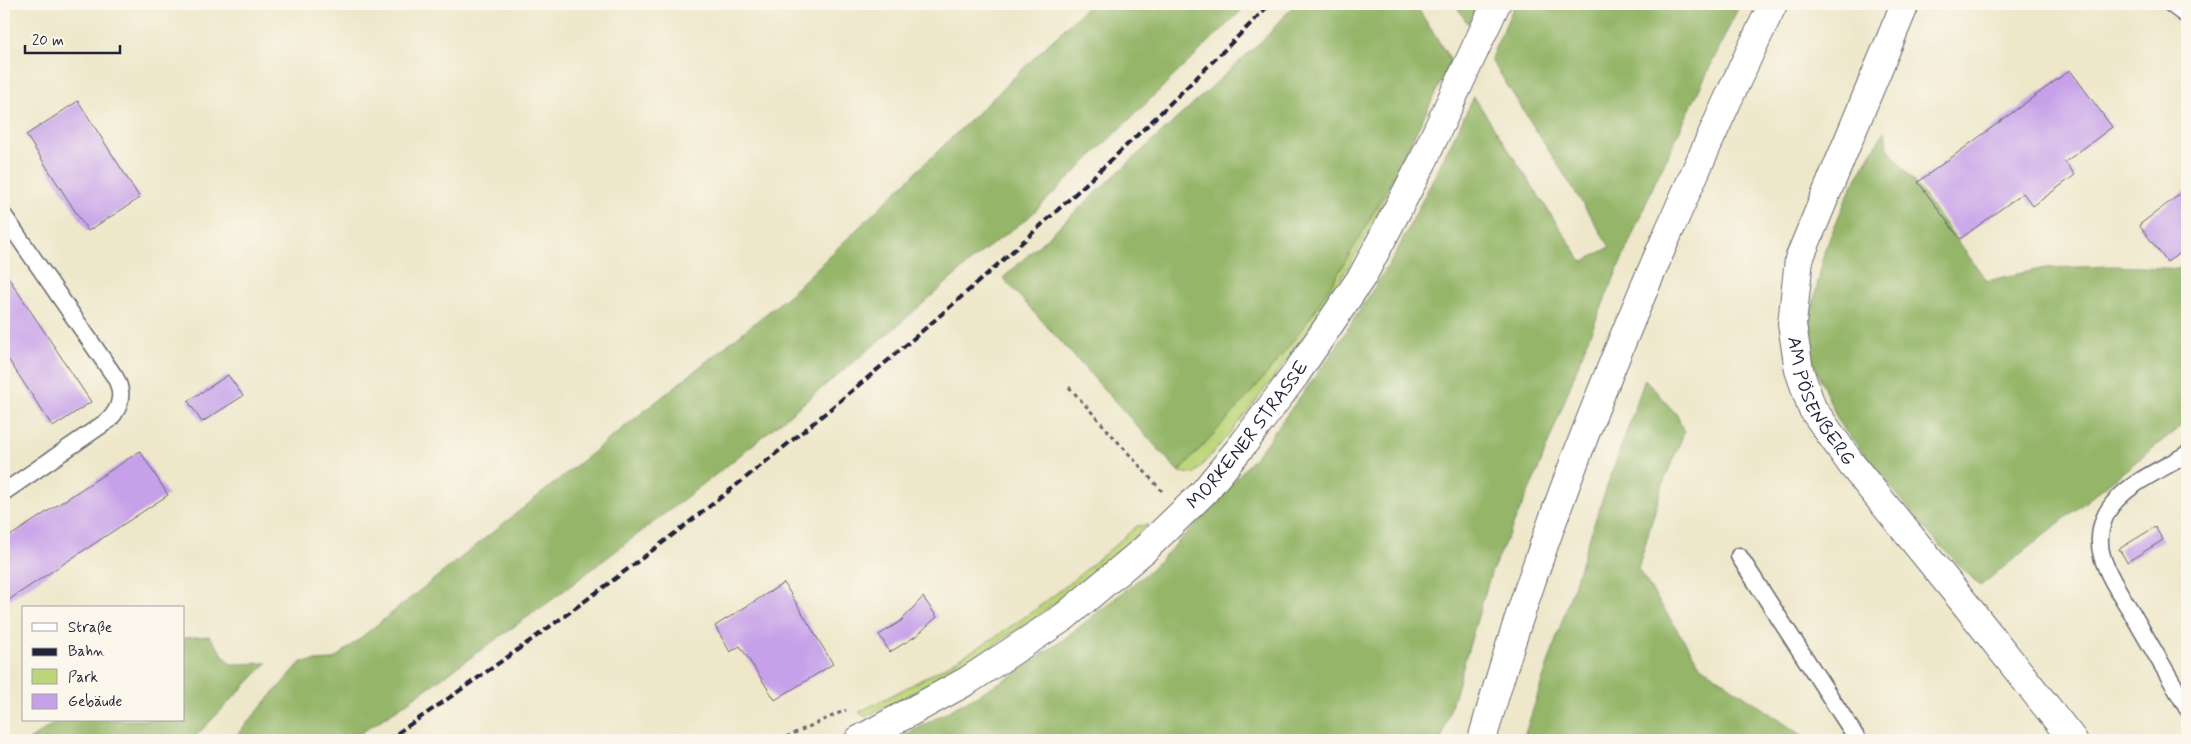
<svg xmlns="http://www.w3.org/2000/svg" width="2191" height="744" viewBox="0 0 2191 744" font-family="Mynerve,sans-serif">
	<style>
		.green { fill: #bcd579; stroke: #6f7c5a }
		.forest { fill: #95b669; stroke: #5c6c52 }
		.building { fill: #c6a0e9 }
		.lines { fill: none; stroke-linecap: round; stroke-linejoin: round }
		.lane-casing { stroke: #69676d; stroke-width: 19 }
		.street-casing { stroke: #69676d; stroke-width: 30 }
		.primary-casing { stroke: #69676d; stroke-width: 30 }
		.path { stroke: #69676d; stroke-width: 3; stroke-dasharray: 4 4; stroke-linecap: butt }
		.lane { stroke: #fff; stroke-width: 16 }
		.street { stroke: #fff; stroke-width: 28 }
		.primary { stroke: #fff; stroke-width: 28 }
		.rail { stroke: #22223b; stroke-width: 4; stroke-dasharray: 8 4; stroke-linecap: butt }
		.labels { text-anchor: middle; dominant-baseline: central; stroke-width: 4.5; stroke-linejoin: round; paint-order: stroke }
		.street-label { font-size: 19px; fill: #22223b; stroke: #fbf7ec }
	</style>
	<rect width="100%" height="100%" fill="#fbf7ec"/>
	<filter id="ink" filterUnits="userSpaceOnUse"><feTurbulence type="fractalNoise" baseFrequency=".02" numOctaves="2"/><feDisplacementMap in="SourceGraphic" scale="10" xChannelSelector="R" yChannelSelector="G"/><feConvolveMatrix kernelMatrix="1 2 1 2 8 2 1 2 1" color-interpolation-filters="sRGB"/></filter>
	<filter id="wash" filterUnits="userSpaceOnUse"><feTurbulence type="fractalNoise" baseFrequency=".0096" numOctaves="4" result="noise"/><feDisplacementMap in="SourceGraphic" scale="20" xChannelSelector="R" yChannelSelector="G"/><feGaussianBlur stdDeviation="1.12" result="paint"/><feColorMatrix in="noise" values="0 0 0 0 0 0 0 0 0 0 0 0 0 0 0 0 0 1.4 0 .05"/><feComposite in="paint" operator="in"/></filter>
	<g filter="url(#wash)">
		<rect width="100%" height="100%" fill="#eee7ca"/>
		<!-- green -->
		<g class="green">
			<path d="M1409 148C1392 182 1377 217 1358 250 1312 330 1256 406 1194 474L1179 472 1260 382 1315 311Z"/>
			<path d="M1148 525C1066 603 967 668 865 717L859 712C921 681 983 648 1040 606 1073 581 1105 554 1137 526Z"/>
		</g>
		<!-- forest -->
		<g class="forest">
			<path d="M1090 4H1248L1029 217 982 252 890 332 723 469 553 599 399 708 350 740H232L301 662 333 660 787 297Z"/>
			<path d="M1295 4H1415L1451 61C1410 146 1367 231 1315 310 1276 369 1226 420 1179 472L1003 278 1266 37Z"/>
			<path d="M1455 4H1478L1468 24Z"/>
			<path d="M1515 4H1740L1655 182 1588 339 1537 473 1491 573 1441 740H897L1013 675 1068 636 1147 573 1195 525 1261 450 1333 352 1395 255 1474 97 1582 262 1610 247 1492 61V55Z"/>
			<path d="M1885 130 1887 146 1987 281 2045 268 2114 266 2187 269V421L1980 586 1931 536 1839 423 1805 342 1825 249 1851 188Z"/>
			<path d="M1645 379 1677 415 1684 433 1663 483 1638 569 1700 665 1808 740H1523L1596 518Z"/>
			<path d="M209 636 230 664 267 663 192 740H29L59 720H184V638Z"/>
		</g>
		<g id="blocks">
			<!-- building -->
			<g class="building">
				<path d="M2070 70 2112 127 2065 162 2075 175 2033 206 2023 193 1960 239 1918 182Z"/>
				<path d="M78 101 140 198 88 231 26 135Z"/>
				<path d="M2187 189V248L2167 262 2139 225Z"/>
				<path d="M4 271 91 402 53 427 4 353Z"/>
				<path d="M228 375 243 396 202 422 188 401Z"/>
				<path d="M140 451 168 495 4 603V540Z"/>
				<path d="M2155 527 2163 540 2127 562 2119 549Z"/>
				<path d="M784 583 833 664 775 700 740 646 730 652 715 626Z"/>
				<path d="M923 597 937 617 916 636 890 652 879 635 901 621Z"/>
			</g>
		</g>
	</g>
	<g filter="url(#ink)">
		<use href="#blocks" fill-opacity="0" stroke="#69676d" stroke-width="1"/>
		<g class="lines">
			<defs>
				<g id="lane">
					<path d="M2171 4 2187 16"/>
					<path d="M4 216 115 377C124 393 121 407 109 420L4 492"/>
					<path d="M2187 454C2163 469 2130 482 2112 505 2101 519 2097 539 2102 556 2108 576 2121 595 2132 613 2150 645 2169 676 2187 708"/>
					<path d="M1739 556 1858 740"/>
				</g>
				<g id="street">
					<path id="s1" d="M1905 4 1799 259 1792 324 1799 370 1812 408 1852 465 1962 600 2073 740"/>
					<path id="s2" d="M859 740 967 681 1064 617 1145 549 1204 492 1244 443 1295 375 1363 275 1423 161 1496 4"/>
				</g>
				<path id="primary" d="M1482 740C1529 571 1592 408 1662 247 1698 165 1734 84 1773 4"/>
			</defs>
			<!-- lane casing -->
			<use href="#lane" class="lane-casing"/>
			<!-- street casing -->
			<use href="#street" class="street-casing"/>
			<!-- primary casing -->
			<use href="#primary" class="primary-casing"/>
			<!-- path -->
			<g class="path">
				<path d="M1069 387 1162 491"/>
				<path d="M779 740 846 710"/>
			</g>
			<!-- lane -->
			<use href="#lane" class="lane"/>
			<!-- street -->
			<use href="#street" class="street"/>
			<!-- primary -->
			<use href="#primary" class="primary"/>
			<!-- rail -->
			<path class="rail" d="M387 740C707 526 1001 278 1270 4"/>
		</g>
	</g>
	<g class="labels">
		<!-- street labels -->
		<g class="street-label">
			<text stroke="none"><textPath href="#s1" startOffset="425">AM PÖSENBERG</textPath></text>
			<text stroke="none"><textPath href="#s2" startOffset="499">MORKENER STRASSE</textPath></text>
		</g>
	</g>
	<!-- margin -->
	<rect width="2191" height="744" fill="none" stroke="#fbf7ec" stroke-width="20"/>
	<!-- legend -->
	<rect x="22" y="606" width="162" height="115" fill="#fbf7ec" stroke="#a4a2a5"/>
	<rect x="32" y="623" width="25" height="8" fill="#ffffff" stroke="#a4a2a5"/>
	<text x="68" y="632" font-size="15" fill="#22223b">Straße</text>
	<rect x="32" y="648" width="25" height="8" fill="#22223b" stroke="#a4a2a5"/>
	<text x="68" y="656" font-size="15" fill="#22223b">Bahn</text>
	<rect x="32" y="669" width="25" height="15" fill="#bcd579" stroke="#a4a2a5"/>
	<text x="68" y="682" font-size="15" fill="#22223b">Park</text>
	<rect x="32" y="694" width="25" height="15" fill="#c6a0e9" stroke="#a4a2a5"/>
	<text x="68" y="706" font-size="15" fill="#22223b">Gebäude</text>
	<!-- scale -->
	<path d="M25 45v8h95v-8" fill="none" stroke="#22223b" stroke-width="2.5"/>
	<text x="32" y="45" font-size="15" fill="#22223b" stroke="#fbf7ec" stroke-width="4" paint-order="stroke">20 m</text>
</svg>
